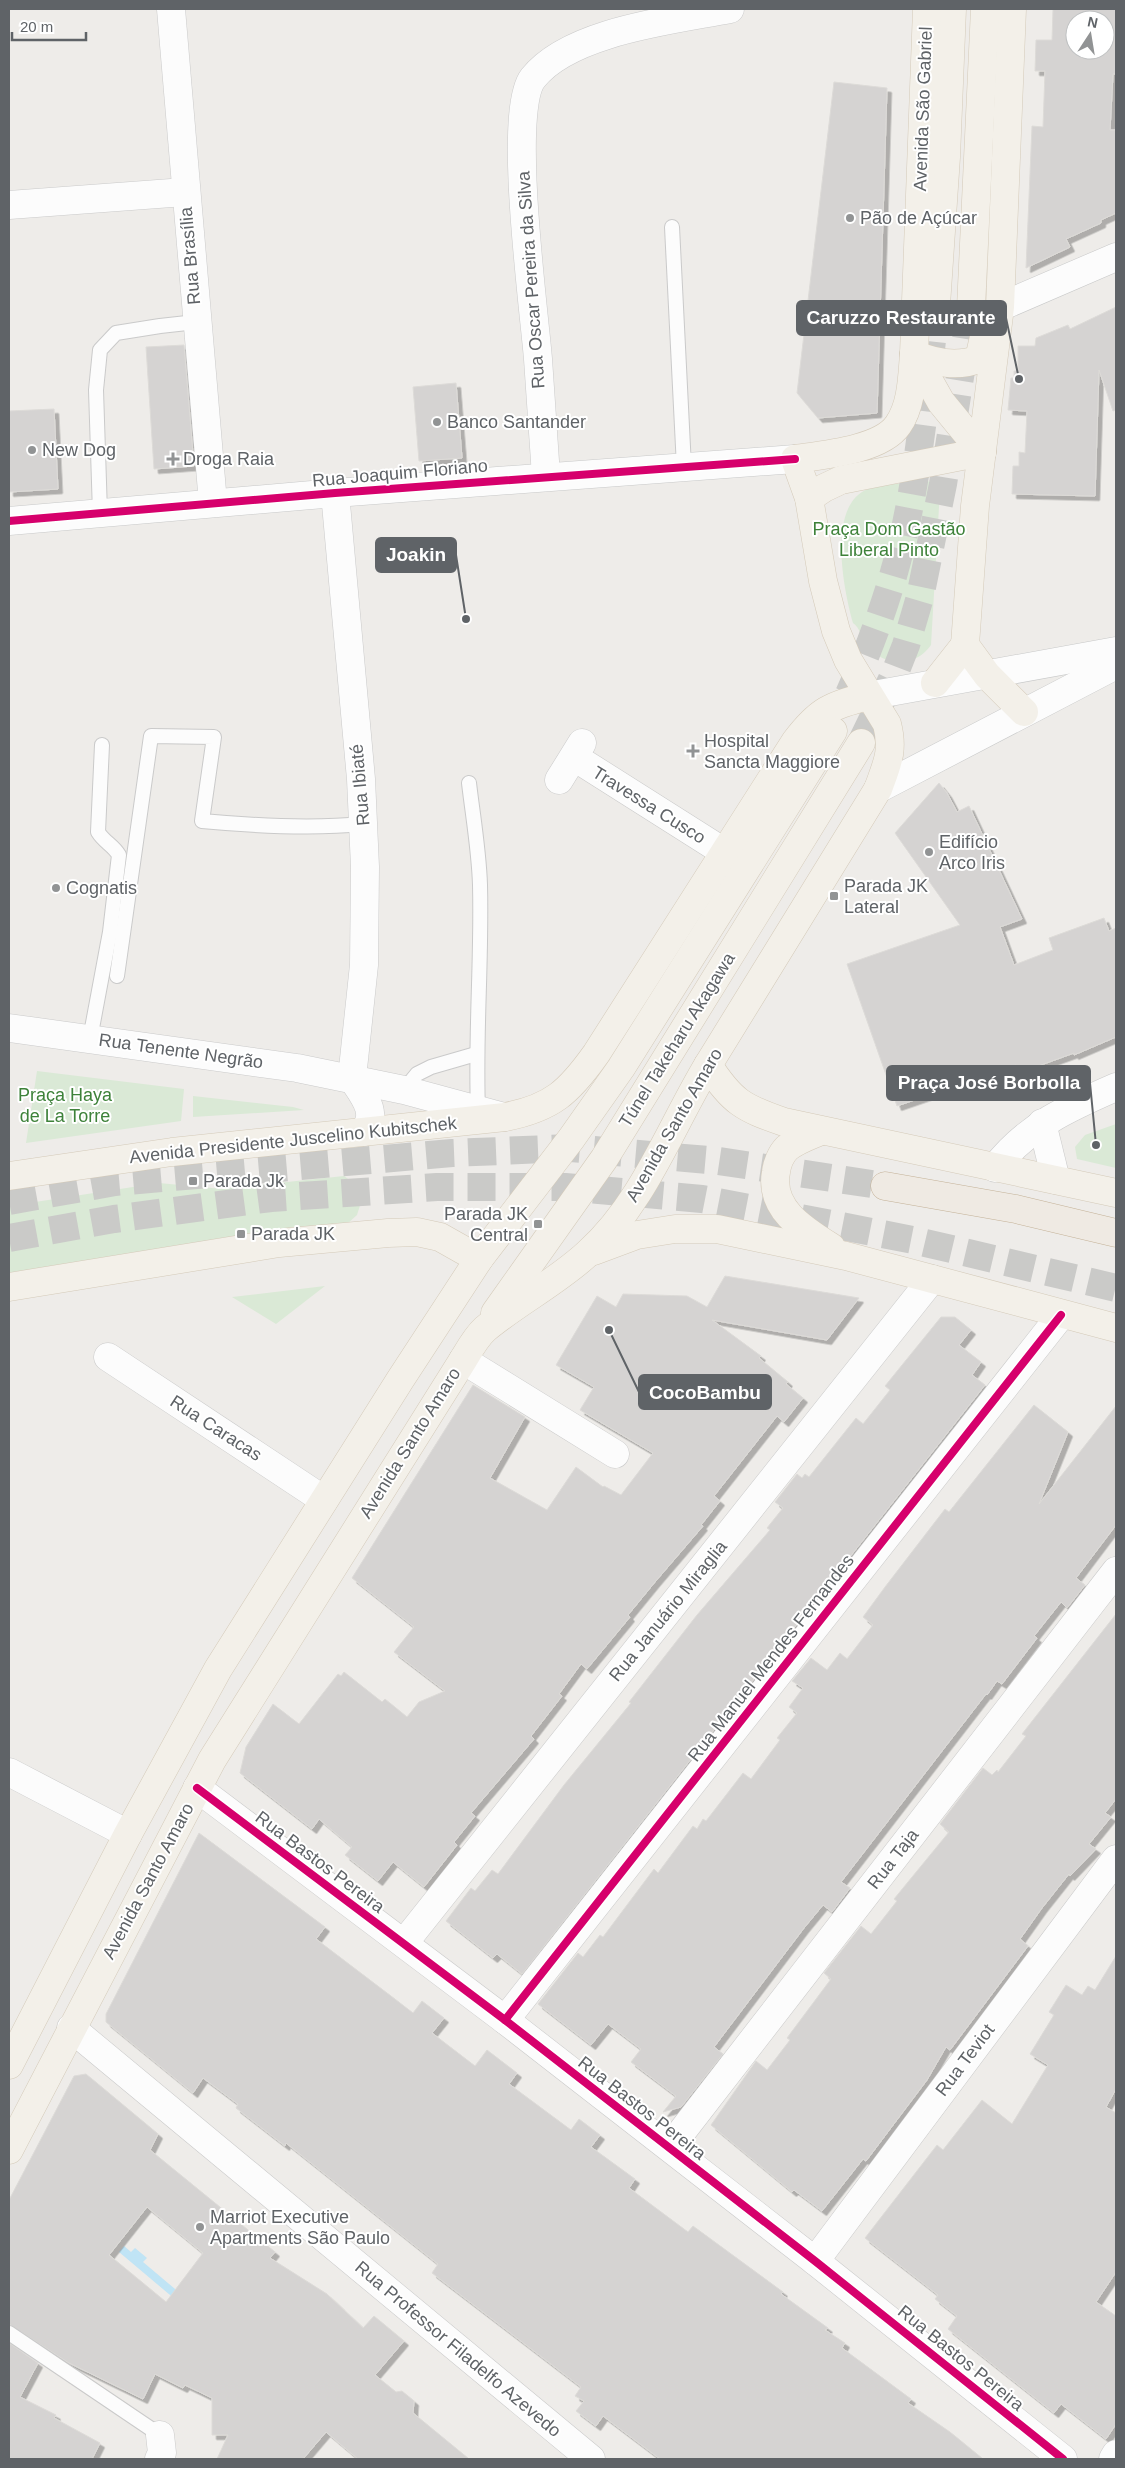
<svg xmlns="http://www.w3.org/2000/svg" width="1125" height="2468" viewBox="0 0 1125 2468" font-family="Arial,sans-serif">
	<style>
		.green { fill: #dae9d6 }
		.water { fill: #c0e4f5 }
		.building { fill: #d5d3d2; stroke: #dddbd8; fill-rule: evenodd; filter: url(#shadow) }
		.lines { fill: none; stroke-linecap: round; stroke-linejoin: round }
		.primary-tunnel { stroke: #cacac8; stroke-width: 28; stroke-dasharray: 28 14; stroke-linecap: butt }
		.highway-tunnel { stroke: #cacac8; stroke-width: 28; stroke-dasharray: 28 14; stroke-linecap: butt }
		.lane-casing { stroke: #cacaca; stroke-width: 16 }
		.street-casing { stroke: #cacaca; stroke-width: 29 }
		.secondary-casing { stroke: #c8c9c9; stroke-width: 29 }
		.primary-casing { stroke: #d4cab9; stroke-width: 29 }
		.highway-casing { stroke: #c4b298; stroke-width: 29 }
		.lane { stroke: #fcfcfc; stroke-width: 14 }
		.street { stroke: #fcfcfc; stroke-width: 28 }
		.secondary { stroke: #fcfcfc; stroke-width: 28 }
		.primary { stroke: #f3f0e9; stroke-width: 28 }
		.highway { stroke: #efeae3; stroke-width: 28 }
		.cycleway-casing { stroke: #fff; stroke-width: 11 }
		.cycleway { stroke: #d6006c; stroke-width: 8 }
		.poi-dot { fill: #919394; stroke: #fff; stroke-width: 2 }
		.labels { text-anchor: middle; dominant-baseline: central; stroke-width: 4; stroke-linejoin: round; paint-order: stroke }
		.street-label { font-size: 18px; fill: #5f6367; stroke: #fff }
		.poi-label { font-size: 18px; fill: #5f6367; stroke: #fff; text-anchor: start }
		.park-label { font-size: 18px; fill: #3e823a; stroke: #fff }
		.leader { fill: none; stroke: #5f6367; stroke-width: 2 }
		.callout-dot { fill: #5f6367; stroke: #fff; stroke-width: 2 }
		.callout { fill: #5f6367; stroke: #5f6367; stroke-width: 2 }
		.callout-label { font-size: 19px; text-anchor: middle; font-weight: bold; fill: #fff }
	</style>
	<defs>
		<filter id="shadow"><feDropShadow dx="4.5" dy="4.5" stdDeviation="0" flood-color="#0004"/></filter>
	</defs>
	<rect width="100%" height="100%" fill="#eeece9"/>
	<!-- green -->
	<g class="green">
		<path d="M933 481 940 490 931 645C915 668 885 667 867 646 862 640 860 627 853 623 844 591 826 505 868 489 882 483 917 483 933 481Z"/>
		<path d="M37 1071 184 1089 181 1121 26 1143Z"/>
		<path d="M193 1096 293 1107 304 1110 193 1117Z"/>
		<path d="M1116 1124V1168L1077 1159 1075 1147 1085 1135Z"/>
		<path d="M344 1176 355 1184 362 1199 357 1215 347 1224 9 1282V1206L159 1183 222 1189Z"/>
		<path d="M325 1286 276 1324 232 1297Z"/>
	</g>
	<!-- water -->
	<path class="water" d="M124 2246 131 2252 135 2248 147 2258 143 2262 194 2305 189 2311 119 2252Z"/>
	<!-- building -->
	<g class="building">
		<path d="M1053 9H1116V74H1113L1110 130H1116V213L1101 220V223L1066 239 1070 247 1026 268 1032 126 1043 127 1045 71H1035L1036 40H1052ZM1075 20H1105V50H1075Z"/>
		<path d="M834 82 887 88 877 413 818 418 797 393Z"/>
		<path d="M1116 307V410L1113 411 1099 370 1095 496 1012 494 1013 466H1019V452L1025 453 1027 411 1008 410 1011 378H1014V371H1018V346H1035L1036 338 1068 325 1070 329Z"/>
		<path d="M184 345 194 466 154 469 146 347Z"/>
		<path d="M456 383 462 458 419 461 413 387Z"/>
		<path d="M54 409 58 489 9 492V411Z"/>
		<path d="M939 783 947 793 957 812 969 806 1022 919 1000 927 1014 965 1053 950 1049 938 1104 918 1109 931 1116 928V1037L1074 1055V1053L1019 1073 1016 1065 897 1106 847 964 960 925 895 833Z"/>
		<path d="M725 1276 859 1298 827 1340 712 1320 761 1356 759 1358 788 1382 786 1384 803 1398 784 1422 777 1416 714 1496 720 1501 701 1525 703 1526 655 1582 628 1615 630 1617 587 1669 581 1664 559 1694 562 1696 531 1736 534 1739 471 1813 475 1816 454 1842 457 1845 424 1887 393 1862 378 1881 345 1855 352 1847 319 1819 312 1829 240 1773 246 1747 273 1704 299 1724 338 1674 341 1676 344 1672 382 1702 385 1699 407 1717 419 1702 445 1691 394 1652 414 1627 352 1578 473 1385 525 1417 490 1478 547 1510 576 1467 603 1487 604 1486 621 1495 653 1453 580 1410 594 1387 556 1365 597 1296 616 1307 623 1294 687 1296 707 1307Z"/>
		<path d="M941 1317H955L971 1330 959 1345 981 1362 972 1375 985 1385 522 1974 497 1954 493 1958 446 1921 471 1888 475 1891 492 1870 498 1874 564 1785 631 1703 629 1702 697 1615 770 1530 767 1528 783 1508 775 1502 797 1474 802 1478 805 1474 809 1477 856 1418 863 1424 890 1390 885 1386Z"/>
		<path d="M1034 1405 1068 1432 1039 1504 1116 1406V1525L1076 1578 1085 1585 1067 1608 1061 1602 1034 1636 1037 1638 1002 1684 997 1681 987 1695 986 1694 841 1882 850 1888 832 1912 823 1905 804 1928 714 2047 723 2054 681 2107 663 2112 676 2096 631 2062 641 2049 608 2024 591 2045 538 2004 578 1953 583 1957 600 1935 603 1937 654 1869 658 1873 693 1826 697 1829 703 1819 706 1821 743 1773 751 1779 780 1740 777 1738 797 1713 789 1707 803 1688 792 1681 811 1658 827 1670 840 1653 847 1659 873 1625 863 1617 885 1587 945 1509 949 1512Z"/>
		<path d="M1116 1614V1799L1105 1813 1111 1817 1089 1844 1096 1849 1070 1876 1069 1874 1042 1908 1020 1939 1028 1946 950 2050 946 2047 927 2080 866 2161 863 2159 822 2211 794 2190 792 2192 711 2125 756 2061 767 2070 790 2040 787 2038 831 1979 824 1973 861 1926 871 1934 897 1901 894 1899 949 1832 940 1824 983 1768 992 1775 997 1770 998 1772 1026 1736 1022 1734Z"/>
		<path d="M199 1833 325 1927 316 1939 391 1996 413 2013 422 2001 444 2018 432 2033 475 2066 487 2050 517 2073 509 2084 571 2130 579 2119 600 2135 591 2147 635 2179 629 2188 688 2232 693 2226 783 2292 781 2294 828 2328 825 2330 845 2343 842 2348 911 2399 908 2403 950 2432 983 2459H660L603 2416 596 2426 576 2411 584 2401 575 2396 581 2387 432 2273 438 2264 286 2143 285 2146 236 2108 238 2104 203 2078 193 2093 106 2022V2014Z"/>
		<path d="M1116 1956V2089L1106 2107 1116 2113V2272L1096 2302 1116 2316V2424L1106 2439 1061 2404 1054 2413 948 2329 957 2316 935 2299 938 2295 865 2238 937 2145 943 2150 982 2100 1012 2124 1048 2065 1030 2054 1054 2015 1049 2012 1066 1985 1082 1995 1088 1986 1095 1990Z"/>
		<path d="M86 2074 158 2134 150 2150 275 2252 270 2258 327 2294 363 2328 374 2316 404 2341 375 2375 396 2392 402 2391 414 2401 413 2413 469 2459H358L326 2432 303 2459H217L228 2435H212V2398L185 2385 183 2388 155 2374 143 2399 69 2363 9 2324V2200L74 2076ZM147 2207 203 2253 166 2302 109 2255Z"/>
		<path d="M9 2343 38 2363 20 2397 56 2415 54 2418 100 2443 92 2459H9Z"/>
	</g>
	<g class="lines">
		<!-- primary-tunnel -->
		<g class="primary-tunnel">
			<path d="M849 694C876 634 897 573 909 509 922 442 928 373 936 305"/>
			<path d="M861 743 895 673 906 645 920 597 943 484 971 308"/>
		</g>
		<!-- highway-tunnel -->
		<g class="highway-tunnel">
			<path d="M9 1201 115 1182 452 1153 571 1148 719 1161 885 1186"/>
			<path d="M9 1238 114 1219 271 1198 437 1187H565L702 1199 913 1240 1116 1288"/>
		</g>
		<defs>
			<g id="lane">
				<path d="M672 227 684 467"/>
				<path d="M100 513 96 390 100 350 116 333 160 326 196 322"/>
				<path d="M469 783C473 817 479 851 480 885 482 960 475 1035 478 1110"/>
				<path d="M117 976 151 736 214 737 202 821C256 826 309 829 363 824"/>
				<path d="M90 1039 110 932 119 855C113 845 104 842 98 832L102 745"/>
				<path d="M404 1090 417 1074 431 1067 476 1054"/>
				<path d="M9 2333 160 2435"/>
			</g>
			<g id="street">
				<path d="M171 9 213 503"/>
				<path d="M9 205 185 192"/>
				<path d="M546 476C543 437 541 398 538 359 534 309 507 111 533 78 570 31 674 20 730 9"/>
				<path d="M335 493 361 779 365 867 364 965 352 1078"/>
				<path d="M574 757 724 852"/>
				<path d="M559 780 582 743"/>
				<path d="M9 1028 297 1068 404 1090 504 1117"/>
				<path d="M352 1078C363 1095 380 1114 363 1132"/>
				<path d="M1042 1123 1056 1180"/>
				<path d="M995 1168C1027 1126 1070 1107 1116 1087"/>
				<path d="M108 1357 324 1500"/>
				<path d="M463 1360 615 1454"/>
				<path d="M9 1772 128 1834"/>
				<path d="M197 1788 505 2020 815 2261 1063 2459"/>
				<path d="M404 1943 932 1279"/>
				<path d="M505 2020 1061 1315"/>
				<path d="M71 2028 591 2459"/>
				<path d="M670 2147 1116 1571"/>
				<path d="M815 2261 1116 1859"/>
				<path d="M159 2459 162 2453 160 2435"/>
				<path d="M1113 2459 1116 2454"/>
			</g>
			<g id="secondary">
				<path d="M1000 307 1116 257"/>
				<path d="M9 521 335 493 795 459"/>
				<path d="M868 696 1116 651"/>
				<path d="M878 789 1116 665"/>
			</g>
			<g id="primary">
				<path d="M1012 9 1000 307 975 506 965 645 987 675 1024 712"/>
				<path d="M936 305 946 157 952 9"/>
				<path d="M971 308 985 9"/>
				<path d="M914 354C934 363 958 367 979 359L986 328"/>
				<path d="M914 354 941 402 982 452"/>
				<path d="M809 498 824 488 841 480 982 452"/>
				<path d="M935 683 965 645"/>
				<path d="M708 1065C732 1102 743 1108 784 1122L1116 1193"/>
				<path d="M821 1131C809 1136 797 1140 787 1148 781 1154 777 1164 776 1172 769 1209 804 1230 831 1247"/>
				<path d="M9 1176 172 1152 505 1117C552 1108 569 1092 596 1054L795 742C819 710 830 706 868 696"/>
				<path d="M594 1251 637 1235 675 1229H717L846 1256 1116 1328"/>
				<path d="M9 1287 279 1243 388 1233 417 1232 440 1237 479 1259"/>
				<path d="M495 1313 604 1159 861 743"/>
				<path d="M9 2065 128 1834 218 1669 400 1380 479 1259 571 1139 621 1068 833 731"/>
				<path d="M9 2150 212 1760 463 1360C469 1350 476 1337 485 1329 517 1302 557 1282 588 1253 643 1204 670 1128 708 1065L878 789C887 764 894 751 887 724L848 660 836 631 823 581 809 498 795 459C823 455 881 450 898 425 912 405 912 377 914 354L927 9"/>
			</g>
			<path id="highway" d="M885 1186 1016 1209 1116 1233"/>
		</defs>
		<!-- lane casing -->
		<use href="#lane" class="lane-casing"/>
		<!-- street casing -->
		<use href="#street" class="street-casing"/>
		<!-- secondary casing -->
		<use href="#secondary" class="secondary-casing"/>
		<!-- primary casing -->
		<use href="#primary" class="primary-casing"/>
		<!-- highway casing -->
		<use href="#highway" class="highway-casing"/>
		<!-- lane -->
		<use href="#lane" class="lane"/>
		<!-- street -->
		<use href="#street" class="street"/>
		<!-- secondary -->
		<use href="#secondary" class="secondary"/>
		<!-- primary -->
		<use href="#primary" class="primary"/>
		<!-- highway -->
		<use href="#highway" class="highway"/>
		<defs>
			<g id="cycleway">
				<path d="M9 521 335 493 795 459"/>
				<path d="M197 1788 505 2020 815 2261 1063 2459"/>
				<path d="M505 2020 1061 1315"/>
			</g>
		</defs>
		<!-- cycleway casing -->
		<use href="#cycleway" class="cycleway-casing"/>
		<!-- cycleway -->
		<use href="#cycleway" class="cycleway"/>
	</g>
	<!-- markers -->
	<g class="poi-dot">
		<circle cx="850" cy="218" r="5"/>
		<circle cx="437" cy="422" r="5"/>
		<circle cx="32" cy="450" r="5"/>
		<path d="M170.5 451.5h5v5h5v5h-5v5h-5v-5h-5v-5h5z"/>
		<path d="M690.5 743.5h5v5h5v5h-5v5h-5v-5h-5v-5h5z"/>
		<circle cx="929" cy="852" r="5"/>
		<circle cx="56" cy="888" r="5"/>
		<rect x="829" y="891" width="10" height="10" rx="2.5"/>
		<rect x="188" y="1176" width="10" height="10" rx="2.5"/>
		<rect x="533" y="1219" width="10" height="10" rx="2.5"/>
		<rect x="236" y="1229" width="10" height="10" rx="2.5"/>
		<circle cx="200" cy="2227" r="5"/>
	</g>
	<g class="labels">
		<!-- street labels -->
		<g class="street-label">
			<text transform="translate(923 109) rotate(-88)">Avenida São Gabriel</text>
			<text transform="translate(190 256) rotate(-95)">Rua Brasília</text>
			<text transform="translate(531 280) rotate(-94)">Rua Oscar Pereira da Silva</text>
			<text transform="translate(400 473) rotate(-5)">Rua Joaquim Floriano</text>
			<text transform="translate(360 785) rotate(-95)">Rua Ibiaté</text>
			<text transform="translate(649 805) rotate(32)">Travessa Cusco</text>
			<text transform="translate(677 1040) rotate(-58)">Túnel Takeharu Akagawa</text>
			<text transform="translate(181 1051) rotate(8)">Rua Tenente Negrão</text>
			<text transform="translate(674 1125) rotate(-60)">Avenida Santo Amaro</text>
			<text transform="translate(293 1140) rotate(-6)">Avenida Presidente Juscelino Kubitschek</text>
			<text transform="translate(216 1428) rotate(33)">Rua Caracas</text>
			<text transform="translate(410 1443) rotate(-58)">Avenida Santo Amaro</text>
			<text transform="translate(668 1611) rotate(-51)">Rua Januário Miraglia</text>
			<text transform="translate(771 1658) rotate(-52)">Rua Manuel Mendes Fernandes</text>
			<text transform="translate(893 1859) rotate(-52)">Rua Taja</text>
			<text transform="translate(320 1862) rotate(37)">Rua Bastos Pereira</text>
			<text transform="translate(148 1881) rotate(-62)">Avenida Santo Amaro</text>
			<text transform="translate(965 2060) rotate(-53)">Rua Teviot</text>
			<text transform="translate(642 2108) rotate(38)">Rua Bastos Pereira</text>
			<text transform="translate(458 2349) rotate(40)">Rua Professor Filadelfo Azevedo</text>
			<text transform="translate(961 2358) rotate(39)">Rua Bastos Pereira</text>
		</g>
		<!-- poi labels -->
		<g class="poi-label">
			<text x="860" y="218">Pão de Açúcar</text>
			<text x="447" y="422">Banco Santander</text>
			<text x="42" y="450">New Dog</text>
			<text x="183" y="459">Droga Raia</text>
			<text x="704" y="741">Hospital<tspan x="704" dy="21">Sancta Maggiore</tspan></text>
			<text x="939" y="842">Edifício<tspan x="939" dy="21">Arco Iris</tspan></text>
			<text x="844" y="886">Parada JK<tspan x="844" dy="21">Lateral</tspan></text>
			<text x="66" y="888">Cognatis</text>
			<text x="203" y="1181">Parada Jk</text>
			<text x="528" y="1214" text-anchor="end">Parada JK<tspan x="528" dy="21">Central</tspan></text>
			<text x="251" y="1234">Parada JK</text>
			<text x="210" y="2217">Marriot Executive<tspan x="210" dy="21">Apartments São Paulo</tspan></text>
		</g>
		<!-- park labels -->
		<g class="park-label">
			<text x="889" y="529">Praça Dom Gastão<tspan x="889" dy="21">Liberal Pinto</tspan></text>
			<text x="65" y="1095">Praça Haya<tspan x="65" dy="21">de La Torre</tspan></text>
		</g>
	</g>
	<!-- callouts -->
	<path class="leader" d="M1019 379L1006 318M466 619L456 555M1096 1145L1090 1083M609 1330L639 1392"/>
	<g class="callout-dot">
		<circle cx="1019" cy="379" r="5"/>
		<circle cx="466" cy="619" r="5"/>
		<circle cx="1096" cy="1145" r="5"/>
		<circle cx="609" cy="1330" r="5"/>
	</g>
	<g class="callout">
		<rect x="797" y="301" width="209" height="34" rx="5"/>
		<rect x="376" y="538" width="80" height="34" rx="5"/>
		<rect x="887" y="1066" width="203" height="34" rx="5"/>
		<rect x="639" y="1375" width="132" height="34" rx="5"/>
	</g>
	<g class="callout-label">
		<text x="901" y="324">Caruzzo Restaurante</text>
		<text x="416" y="561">Joakin</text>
		<text x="989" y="1089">Praça José Borbolla</text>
		<text x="705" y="1399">CocoBambu</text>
	</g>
	<!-- border -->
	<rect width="1125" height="2468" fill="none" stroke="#5f6367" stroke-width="20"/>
	<!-- north arrow -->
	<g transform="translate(1090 35) rotate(12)"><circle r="24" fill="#ffffff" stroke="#bfc1c2"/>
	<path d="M0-4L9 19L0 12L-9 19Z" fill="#919394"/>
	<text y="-8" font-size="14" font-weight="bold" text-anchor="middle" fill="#5f6367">N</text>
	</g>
	<!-- scale -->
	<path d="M12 32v8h74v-8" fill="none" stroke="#5f6367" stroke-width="2.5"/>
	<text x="20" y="32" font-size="15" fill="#5f6367" stroke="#ffffff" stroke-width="4" paint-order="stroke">20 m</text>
</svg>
